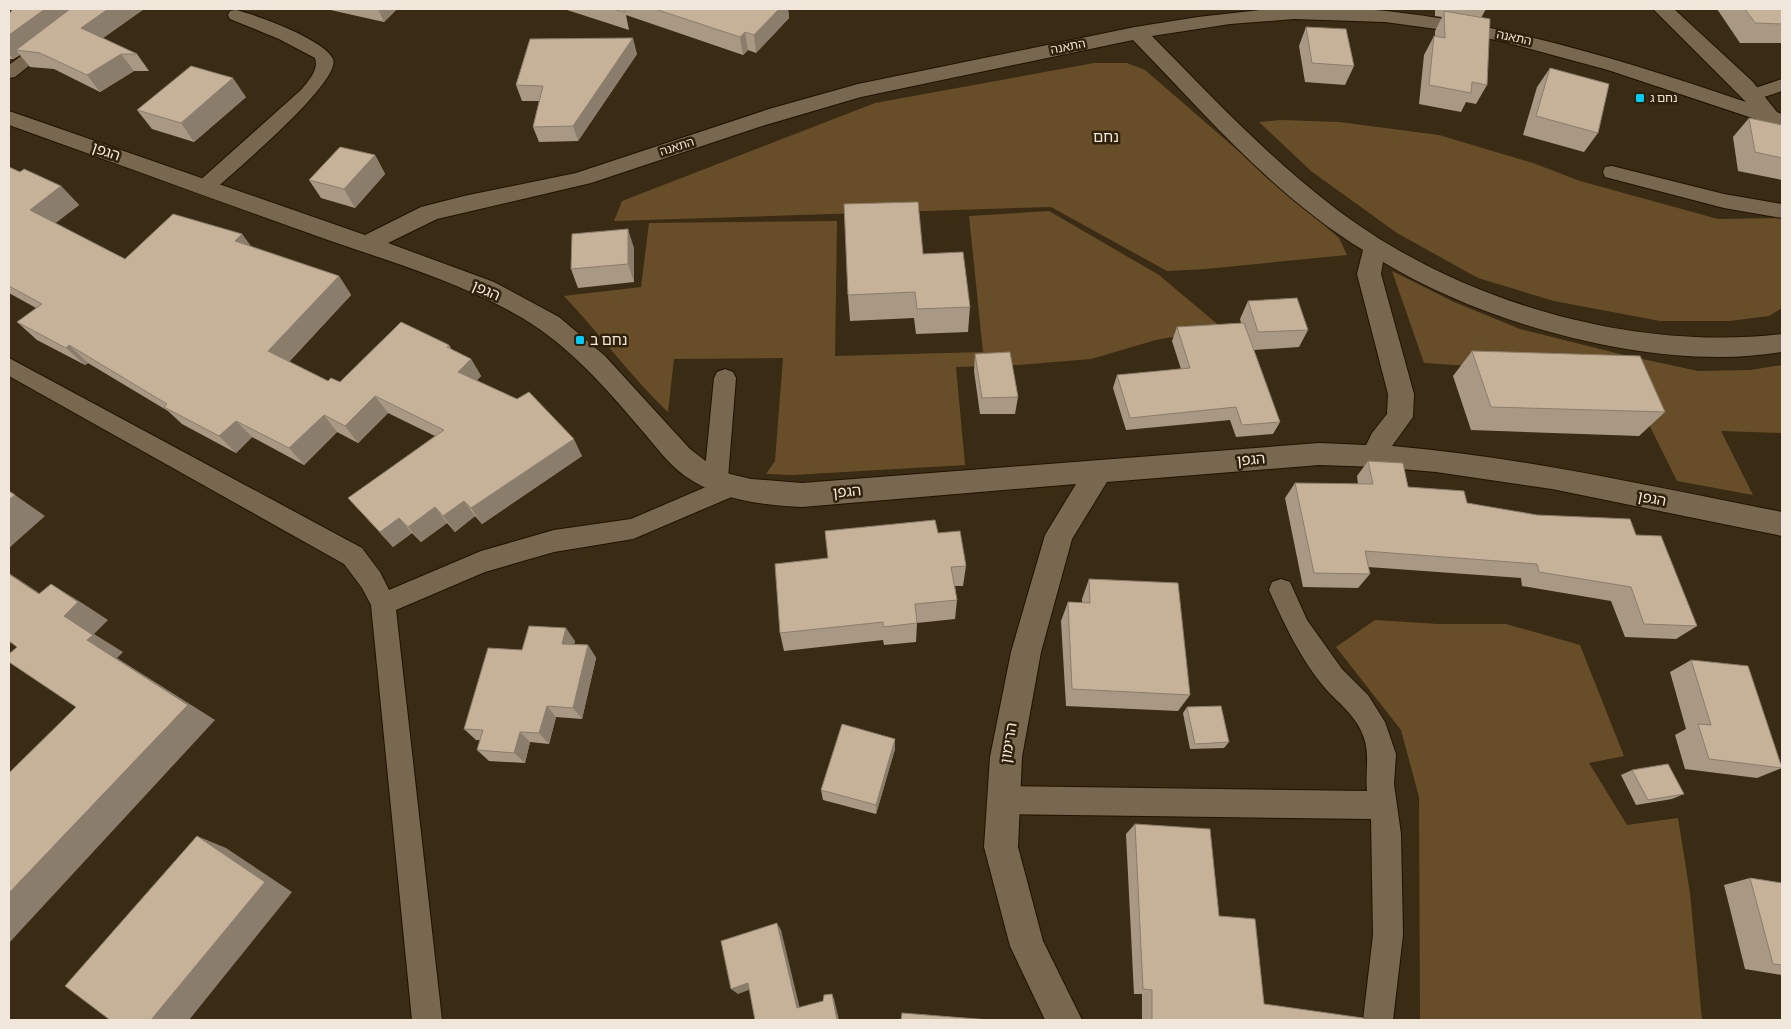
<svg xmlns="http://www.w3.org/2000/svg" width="1791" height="1029" viewBox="0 0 1791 1029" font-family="'Source Sans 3','Noto Sans Hebrew',sans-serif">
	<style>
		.green { fill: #674e28 }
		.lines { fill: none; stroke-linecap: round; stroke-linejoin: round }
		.lane-casing { stroke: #211300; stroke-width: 2 }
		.street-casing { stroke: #211300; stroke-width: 2 }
		.lane { fill: #796850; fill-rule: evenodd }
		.street { fill: #796850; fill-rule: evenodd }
		.wall { fill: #a99984 }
		.shaded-wall { fill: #8a7d6b }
		.building { fill: #c5b299; stroke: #8a7d6b }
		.poi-dot { fill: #00cbf9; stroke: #30210b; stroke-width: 2 }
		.labels { text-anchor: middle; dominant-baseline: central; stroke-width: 5; stroke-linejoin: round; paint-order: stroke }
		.far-street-label { font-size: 12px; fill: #f0e6d9; stroke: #30210b }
		.far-poi-label { font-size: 12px; fill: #f0e6d9; stroke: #30210b; text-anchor: start }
		.far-quarter-label { font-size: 15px; fill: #f0e6d9; stroke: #30210b }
		.street-label { font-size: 15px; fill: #f0e6d9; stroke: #30210b }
		.poi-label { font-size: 15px; fill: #f0e6d9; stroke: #30210b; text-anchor: start }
	</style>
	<rect width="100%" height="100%" fill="#3a2b15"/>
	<!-- green -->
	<g class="green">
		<path d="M1094 63H1127L1145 70 1339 238 1347 255 1205 269 1167 271 1051 207 614 221 622 201 875 103Z"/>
		<path d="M1281 120 1339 122 1439 135 1533 163 1580 181 1718 219 1782 218V308L1769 316 1729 321H1660L1554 301 1478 278 1397 233 1311 171 1259 122Z"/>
		<path d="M1049 211 1159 275 1222 328 1156 340 1091 359 1018 365 956 367 965 465 792 475 766 474 775 461 783 358 674 359 668 412C630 376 600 334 564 296L641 287 649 223 837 221 835 356 983 352 969 216Z"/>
		<path d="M1392 271 1454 302 1520 329 1624 355 1698 371 1750 370 1782 365V433L1721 431 1753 495 1677 481 1625 376 1424 363Z"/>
		<path d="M1375 620 1438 624H1506L1580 645 1624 756 1589 763 1627 825 1678 818 1690 893 1702 1020H1420L1419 797 1401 730 1336 647Z"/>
	</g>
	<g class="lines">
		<defs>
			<g id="lane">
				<path d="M83 9H101L15 77 9 78V65Z"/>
				<path d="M236 10C257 15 325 40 333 59 342 82 231 174 212 192L205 194 198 192 195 187 198 182 302 89C309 80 319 70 315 58L279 39 230 19 228 15 230 11Z"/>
				<path d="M1782 79V91L1752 101 1746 99 1743 95 1746 91Z"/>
				<path d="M1612 166 1724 194 1782 204V218L1724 208 1605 177 1603 172 1605 167Z"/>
				<path d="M9 358 362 548 380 572 389 590 481 551 554 530 631 519 708 486 704 480 714 378 717 372 725 369 733 372 736 378 728 478 733 476 741 479 745 486 741 493 633 539 554 552 485 572 396 610 442 1020H412L371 605 362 588 344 564 9 376Z"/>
				<path d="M1281 579 1290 582 1307 620 1342 669 1368 695 1385 722 1396 754 1394 784 1401 834 1403 935 1393 1020H1363L1373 935 1371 819 1003 814 993 810 989 800 993 790 1003 786 1367 791C1365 773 1370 756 1364 738 1357 716 1338 703 1324 687 1300 658 1284 624 1269 590L1272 582Z"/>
			</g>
			<path id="street" d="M1269 9C1308 9 1348 7 1387 11 1510 25 1629 62 1746 102L1653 9H1674L1752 81 1777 112 1782 114V128L1608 70 1501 41 1444 30 1385 22 1294 19 1230 24 1152 36C1210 95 1266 155 1331 205 1453 300 1629 352 1782 334V352C1661 373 1488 326 1383 262L1381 274 1414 394 1413 417 1392 446C1524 457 1653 487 1782 512V536L1552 489 1436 472 1378 467 1319 465 1107 482 1072 539 1041 652 1022 757 1018 847 1043 941 1082 1020H1045L1010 946 984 847 990 757 1011 652 1045 535 1076 484 802 507C762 505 719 500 685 476 667 463 654 444 639 427 605 387 570 347 524 319 463 283 394 263 328 240 221 202 115 163 9 125V111L365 235 421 207 464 196 576 173 769 109 858 84 1135 27 1198 17ZM1133 40C1205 114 1274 196 1363 250L1357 274 1388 394 1387 414 1372 433 1366 445 1319 443 802 483 751 479 730 474 711 465 690 449 605 356 559 317 494 282 388 243 437 219 591 183 759 127 861 97Z"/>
		</defs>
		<!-- lane casing -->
		<use href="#lane" class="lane-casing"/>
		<!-- street casing -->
		<use href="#street" class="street-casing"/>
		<!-- lane -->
		<use href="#lane" class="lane"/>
		<!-- street -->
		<use href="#street" class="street"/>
	</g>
	<!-- wall -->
	<g class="wall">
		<path d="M13 9H144L103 38 137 54 149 71H134L100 92 54 69 30 67 20 55 13 59H9V14Z"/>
		<path d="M326 9H397L384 22Z"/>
		<path d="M564 9H788L789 18 756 53 748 50 743 55 626 15 629 30Z"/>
		<path d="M1435 9H1486L1481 18 1487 85 1476 104 1466 102 1461 112 1419 104 1424 55 1434 36H1435V31L1442 17 1435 16Z"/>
		<path d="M1717 9H1782V43H1740Z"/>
		<path d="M1306 27 1354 66 1345 85 1305 82 1299 46Z"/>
		<path d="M637 54 578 141 539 142 533 127 539 101H522L516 85Z"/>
		<path d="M1550 68 1598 133 1584 152 1523 135 1537 87Z"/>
		<path d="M246 97 194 142 152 129 137 110Z"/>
		<path d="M1749 118 1782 125V180L1738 171 1733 137Z"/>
		<path d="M375 155 385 174 355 208 321 198 309 180Z"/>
		<path d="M9 167 20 172 61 186 79 205 55 223 125 259 242 234 251 247 339 276 351 295 289 362 328 381 340 382 449 345 452 350 471 359 481 376 477 380 582 456 482 524 475 516 455 532 447 523 421 542 412 533 393 547 348 498 435 436 388 413 358 443 337 432 304 465 252 437 236 453 182 424 168 411 88 363 85 365 37 340 17 322 36 308 9 293Z"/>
		<path d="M634 248V282L578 288 571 269Z"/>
		<path d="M923 254 970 307 968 332 916 334 914 318 850 321 848 295Z"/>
		<path d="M1248 301 1308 330 1299 347 1254 350 1280 422 1273 434 1236 437 1230 420 1126 430 1113 388 1117 375 1181 369 1172 341 1177 327 1241 323 1240 319Z"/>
		<path d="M1472 351 1665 412 1639 436 1471 430 1453 376Z"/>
		<path d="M975 354 1018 397 1015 414H980L974 371Z"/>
		<path d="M1368 461 1408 487 1467 503 1636 535 1697 626 1676 639 1625 637 1611 601 1522 586 1521 578 1368 567 1370 574 1358 588 1303 587 1285 498 1295 483 1358 484 1357 476Z"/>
		<path d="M938 533 966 566 963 586H955L957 600 955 619 917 623 916 642 884 645 883 640 784 651 780 633 828 558Z"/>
		<path d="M1089 579 1190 695 1178 711 1066 706 1061 621 1068 602H1082V599Z"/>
		<path d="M575 641 574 644 588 645 596 658 582 719 556 717 549 744 530 742 525 763 489 761 477 750 480 740H476L464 729 522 650Z"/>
		<path d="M1691 660 1782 768 1757 778 1685 769 1675 735 1686 729 1670 672Z"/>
		<path d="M1187 707 1229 742 1224 748 1190 749 1183 713Z"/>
		<path d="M895 739V749L876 814 823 800 821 790Z"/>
		<path d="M1632 770 1684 794 1672 799 1636 805 1621 775Z"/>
		<path d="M1135 824 1219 916 1264 1004 1364 1020H1142V994H1134L1126 834Z"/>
		<path d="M1750 878 1782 883V975L1745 969 1724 885Z"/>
	</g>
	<!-- shaded-wall -->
	<g class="shaded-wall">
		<path d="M45 9H80L16 50 20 55 13 59 9 54V35Z"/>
		<path d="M108 9H144L93 45 81 28Z"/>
		<path d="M378 9H397L384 22Z"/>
		<path d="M779 9H788L789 18 756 53 754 35Z"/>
		<path d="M745 32 748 50 743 55 740 37Z"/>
		<path d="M633 38 637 54 578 141 573 126Z"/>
		<path d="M121 54 134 71 100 92 87 75Z"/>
		<path d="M233 78 246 97 194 142 181 123Z"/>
		<path d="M375 155 385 174 355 208 344 189Z"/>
		<path d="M61 186 79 205 48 229 30 210Z"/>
		<path d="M628 229 634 248V282L628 264Z"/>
		<path d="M242 234 256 253 235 241Z"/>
		<path d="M339 276 351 295 282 369 268 351Z"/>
		<path d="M69 345 88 363 85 365 66 348Z"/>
		<path d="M471 359 481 376 468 389 458 372Z"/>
		<path d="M375 396 388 413 358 443 345 426Z"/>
		<path d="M324 415 337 432 304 465 289 448Z"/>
		<path d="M236 421 252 437 236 453 219 436Z"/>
		<path d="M574 439 582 456 482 524 471 508Z"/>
		<path d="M15 495 45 516 9 548V500Z"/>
		<path d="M464 501 475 516 455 532 443 516Z"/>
		<path d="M435 507 447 523 421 542 408 527Z"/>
		<path d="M399 518 412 533 393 547 380 532Z"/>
		<path d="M9 573 68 612 51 584 82 603 108 620 94 634 123 652 117 658 215 720 9 943V893L188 705 87 640 64 616 39 594 9 574Z"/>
		<path d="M566 628 575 641 571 656 562 644Z"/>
		<path d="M588 645 596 658 582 719 573 708Z"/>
		<path d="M547 706 556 717 549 744 539 733Z"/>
		<path d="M520 732 530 742 525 763 514 753Z"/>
		<path d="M895 739V749L876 814V805Z"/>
		<path d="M197 836 226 848 292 892 189 1020H151Z"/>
		<path d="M777 923 781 930 801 1013 797 1008Z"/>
		<path d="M748 983 754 988 738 994 731 989Z"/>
		<path d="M832 994 834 999 839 1020H837Z"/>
	</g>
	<!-- building -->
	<g class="building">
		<path d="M13 9H45L9 35V14Z"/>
		<path d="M70 9H108L81 28 137 54H121L87 75 40 53 16 50Z"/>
		<path d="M613 9H623L625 12Z"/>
		<path d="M655 9H779L754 35 745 32 740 37Z"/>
		<path d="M1745 9H1782V24L1755 23Z"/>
		<path d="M1444 11 1490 19 1487 85 1472 82 1471 93 1429 85 1434 36 1445 38Z"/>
		<path d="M1306 27 1346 29 1354 66 1312 63Z"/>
		<path d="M633 38 573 126 533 127 543 86 516 85 530 39Z"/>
		<path d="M191 66 233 78 181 123 137 110Z"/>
		<path d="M1550 68 1609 84 1598 133 1536 116Z"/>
		<path d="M1749 118 1782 125V158L1755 152Z"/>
		<path d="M340 147 375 155 344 189 309 180Z"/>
		<path d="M9 167 20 172 24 169 61 186 30 210 125 259 173 214 242 234 235 241 339 276 268 351 328 381 331 378 340 382 401 322 449 345 447 347 471 359 458 372 517 399 529 392 574 439 471 508 464 501 443 516 435 507 408 527 399 518 380 532 348 498 444 430 375 396 345 426 324 415 289 448 236 421 219 436 164 407 167 404 69 345 66 348 17 322 42 304 9 286Z"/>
		<path d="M918 202 923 254 963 252 970 307 917 309 915 292 848 295 844 204Z"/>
		<path d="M628 229V264L571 269 572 234Z"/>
		<path d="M1297 298 1308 330 1258 332 1248 301Z"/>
		<path d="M1244 323 1280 422 1242 425 1236 407 1130 418 1117 375 1190 368 1177 327Z"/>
		<path d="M1472 351 1640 356 1665 412 1491 407Z"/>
		<path d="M1010 352 1018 397 982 398 975 354Z"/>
		<path d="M1368 461 1403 463 1408 487 1464 491 1467 503 1537 515 1630 519 1636 535 1661 536 1697 626 1644 624 1631 587 1539 572 1537 564 1365 551 1370 574 1314 573 1295 483 1373 484Z"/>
		<path d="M9 491 15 495 9 500Z"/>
		<path d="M935 520 938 533 960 531 966 566 951 567 957 600 915 604 917 623 883 627V622L780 633 775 564 828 558 825 531Z"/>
		<path d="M9 574 39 594 51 584 78 602 64 616 93 635 87 640 188 705 9 893V773L76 707 9 662V654L17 647 9 641Z"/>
		<path d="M1089 579 1178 583 1190 695 1072 689 1068 602 1090 603Z"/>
		<path d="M529 626 566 628 562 644 588 645 573 708 547 706 539 733 520 732 514 753 477 750 483 730 464 729 488 648 522 650Z"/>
		<path d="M1691 660 1748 666 1782 768 1709 759 1698 724 1711 725Z"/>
		<path d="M1221 706 1229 742 1195 744 1187 707Z"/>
		<path d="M842 724 895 739 876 805 821 790Z"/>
		<path d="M1668 764 1684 794 1648 800 1632 770Z"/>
		<path d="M1135 824 1210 829 1219 916 1255 919 1264 1004 1363 1018 1364 1020H1152V990L1143 989Z"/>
		<path d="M197 836 265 882 151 1020H110L65 986Z"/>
		<path d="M1750 878 1782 883V965L1773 964Z"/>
		<path d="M777 923 797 1008 823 1001 824 995 832 994 837 1020H755L748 983 731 989 721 941Z"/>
		<path d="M902 1013 990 1020H901Z"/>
	</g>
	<!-- markers -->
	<g class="poi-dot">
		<rect x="1635" y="93" width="10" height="10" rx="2.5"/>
		<rect x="575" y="335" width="10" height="10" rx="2.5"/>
	</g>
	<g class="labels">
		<!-- far-street labels -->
		<g class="far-street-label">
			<text transform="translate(1514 38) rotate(12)">התאנה</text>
			<text transform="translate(1068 47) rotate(-11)">התאנה</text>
			<text transform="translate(677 147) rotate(-18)">התאנה</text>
		</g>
		<!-- far-poi labels -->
		<g class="far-poi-label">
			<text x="1650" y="98">נחם ג</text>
		</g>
		<!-- far-quarter labels -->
		<g class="far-quarter-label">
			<text x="1106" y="137">נחם</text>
		</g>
		<!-- street labels -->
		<g class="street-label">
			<text transform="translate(106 152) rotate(19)">הגפן</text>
			<text transform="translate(486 291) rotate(24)">הגפן</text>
			<text transform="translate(1251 460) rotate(-5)">הגפן</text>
			<text transform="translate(847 492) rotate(-5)">הגפן</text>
			<text transform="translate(1652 499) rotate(11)">הגפן</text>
			<text transform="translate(1009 743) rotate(-81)">הרימון</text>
		</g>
		<!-- poi labels -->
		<g class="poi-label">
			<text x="590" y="340">נחם ב</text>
		</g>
	</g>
	<!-- border -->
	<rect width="1791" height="1029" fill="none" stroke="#f0e6d9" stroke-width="20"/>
</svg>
